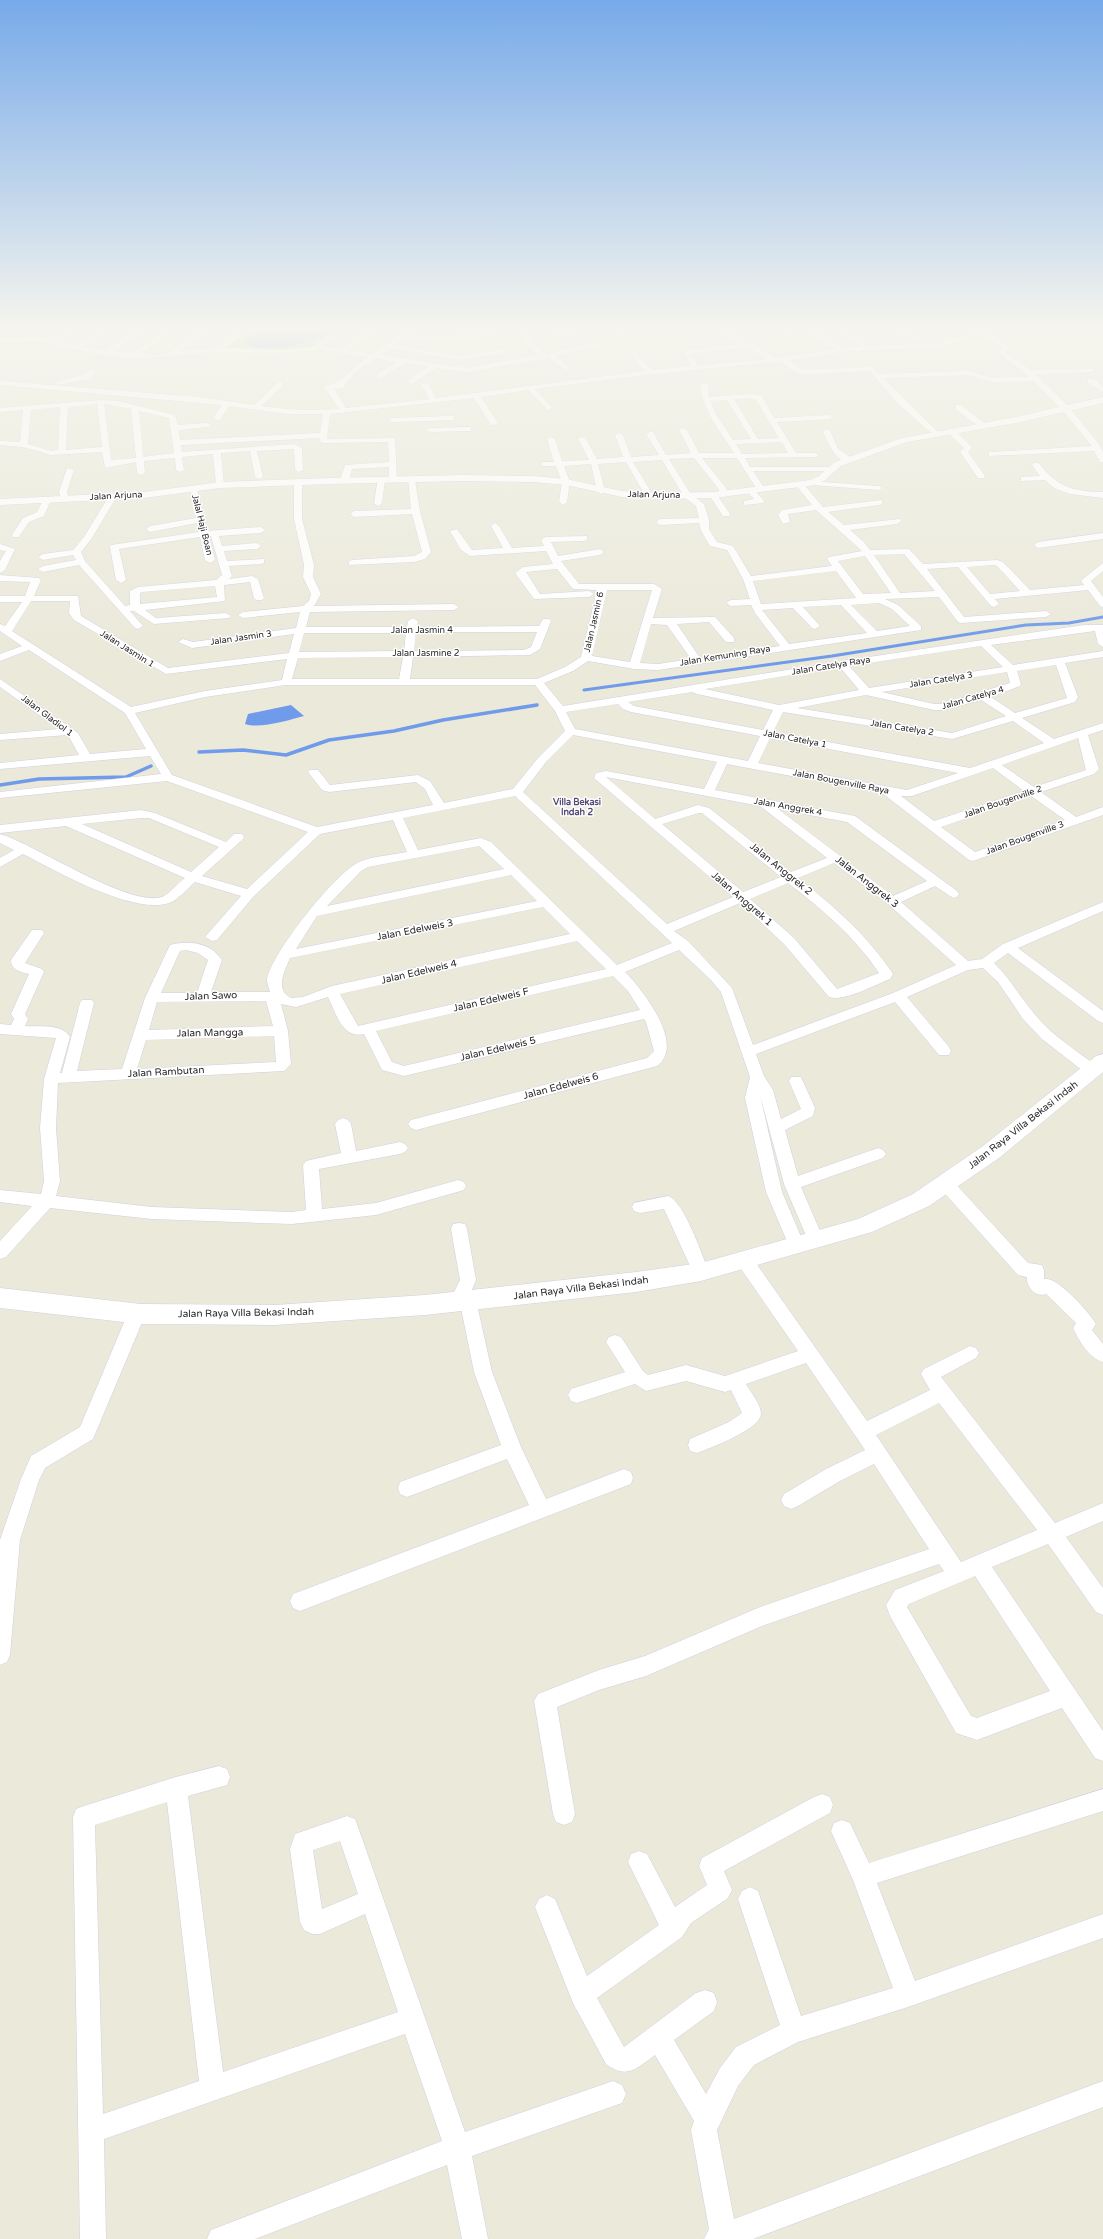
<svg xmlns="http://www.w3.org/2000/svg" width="1103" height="2239" viewBox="0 0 1103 2239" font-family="'Varela Round',sans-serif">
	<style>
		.green { fill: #97df9a }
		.water { fill: #6f9bea }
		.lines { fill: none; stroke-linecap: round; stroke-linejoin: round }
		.stream-far1 { stroke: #6f9bea; stroke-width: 3 }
		.stream { stroke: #6f9bea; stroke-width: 3.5 }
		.minor-casing { stroke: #d2cfe1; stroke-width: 1 }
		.tertiary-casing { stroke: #d2cfe1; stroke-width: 1 }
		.secondary-casing { stroke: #d2cfe1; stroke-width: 1 }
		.minor { fill: #fff; fill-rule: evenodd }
		.tertiary { fill: #fff; fill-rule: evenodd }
		.secondary { fill: #fff; fill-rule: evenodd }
		.labels { text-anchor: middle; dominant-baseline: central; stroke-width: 3; stroke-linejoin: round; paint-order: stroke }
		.far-street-label { font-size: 9px; fill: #282828; stroke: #fff }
		.far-neighbourhood-label { font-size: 9px; font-weight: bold; fill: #534a76; stroke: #fff }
		.street-label { font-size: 10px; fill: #282828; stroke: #fff }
	</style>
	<rect width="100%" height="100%" fill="#eae9da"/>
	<!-- green -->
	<path class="green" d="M245 331H340L313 348 274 351 222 348Z"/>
	<!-- water -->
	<g class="water">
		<path d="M258 331H333C314 344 263 356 243 342Z"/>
		<path d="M291 705 304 716C289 720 260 729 245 724L248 714Z"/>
	</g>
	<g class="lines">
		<!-- stream-far1 -->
		<path class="stream-far1" d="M584 690 832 656 1026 625 1069 623 1103 617"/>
		<!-- stream -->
		<g class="stream">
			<path d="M199 752 243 750 286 755 329 740 394 731 443 720 537 705"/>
			<path d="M0 785 39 779 126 777 151 766"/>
		</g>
		<defs>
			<g id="minor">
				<path d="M69 331H77L62 342 76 345 101 331H109L83 347 105 351 135 331H143L113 351 132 353 163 331H171L140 354C148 355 160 356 168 353 182 347 190 331 206 331L178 352 216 348 240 331H248L225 348C252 349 283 352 309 347 322 344 328 331 342 331L321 346 340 349 369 331H377L348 350 373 354 405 331H413L409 335 496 334V336L494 337 403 339 394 345 459 356 502 350 504 351V353L459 360 390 348 380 355 466 368 538 355 527 345 521 331H527L534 345 546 354 606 341 618 331H626L610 343 555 356 568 367V369L566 370 549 358 466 372 436 368 412 384 408 382 409 380 429 366 405 363 381 378 377 376 378 374 397 362 376 358 355 372 343 388 334 389 346 408 430 399 421 385 425 383H428L436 398 645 371 629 351 632 349 652 370 691 366 684 351 740 344 719 331H728L777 358 835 349 809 331H817L842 348 861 347 837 331H845L869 346 940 343 976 331H987L1006 344 1009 348 1006 353 1031 370 1094 369V371L1092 372 1035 374 1069 407 1099 444 1103 452V462H1100L1094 451 989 456V452H992L1092 446 1063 411 1034 381 993 382 967 375 883 378 939 433V437H936L897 403 870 371 802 374 792 370 781 361 645 375 535 389 552 408 548 410 528 390 481 397 498 423 494 425H491L474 398 330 414 327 439 395 438 397 480 393 482 389 480V467L352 469 349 481 344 482 340 480 345 465 389 462 388 442 323 443 319 441 320 438 181 445 182 452 294 444 302 448 303 470 299 472 295 470 294 449 257 451 263 477 259 479 255 477 250 451 221 453 224 485 220 487 216 485 213 454 182 457 184 470 180 472 176 470 175 458 144 461 145 473 141 475 137 473 136 462 105 468 102 452 51 455 23 447 0 445V441L20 442 23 410 0 412V408L101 400 118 401 175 415 178 425 207 423 211 425 207 427 179 430 180 440 320 433 323 414H287L229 406 220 420H217L213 418 222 405 0 385V381L199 397 254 405 279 382H282V386L261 406C287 410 313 411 339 409L325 388 326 386C341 383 355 366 368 357L321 350 274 353 218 352 131 359 90 353 43 341 0 342V338L43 337 55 340ZM980 334 1002 346 1000 354 1030 377 993 378 967 371 879 374 872 367 803 370 788 360 852 351 941 347ZM746 347 768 359 698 366 690 354ZM97 404 102 447 66 450 68 407ZM104 404 131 409 136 458 111 460ZM60 407 58 450 51 451 28 444 31 410ZM139 411 169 418 174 453 143 457Z"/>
				<path d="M612 331 554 334 551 332V331Z"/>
				<path d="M797 331 786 334 783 332V331Z"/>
				<path d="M889 331H901L929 340 926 342Z"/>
				<path d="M1098 331H1103V335Z"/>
				<path d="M89 370 96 372 88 379 58 385 54 383 83 375Z"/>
				<path d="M1088 379H1094L1103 387V392L1088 383Z"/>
				<path d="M704 383 708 385 709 397 752 394 762 396 774 418 829 415 833 417 829 419 777 422 796 453H815L819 455 815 457 745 458 750 467H830L834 469 830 471H753L765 489 764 491H758L737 458H702L726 488 728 494 724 497 721 496 718 488 694 458 669 459 690 493 704 504 709 520V529L717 542 733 546 751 576 832 566 827 559 829 557 862 551 816 510 788 514 790 522 783 524 778 515 782 510 812 505 795 484 799 482H802L823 507 882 500V504L879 505 828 512 844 525 900 519 901 521 897 524 850 530 864 542 870 550 909 549 923 564 997 560 1003 562 1030 590 1084 585 1081 581 1083 579 1103 563V571L1091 581 1103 597V607L1100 606 1088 590 995 599 999 604 994 607 991 606 958 567 927 569 964 617 1046 611 1051 614 1046 617 961 623 958 622 939 597 885 599 898 605 921 626V630L658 670 634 669 588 661 573 671 544 683 563 706 842 661 1084 625H1103V647L1098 644 1095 631 991 645 1013 665 1103 651V657L1065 663 1078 697 1075 702 1022 718 1054 739 1103 723V730L1088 735 1099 769 1094 774 1041 792 1076 817 1103 807V815L973 861 969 860 882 793 727 764 715 790 855 816 957 891 959 894 957 897 953 898 935 886 901 902 968 961 982 959 1003 944 1103 902V911L1018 948 1103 1011V1023L1098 1021 1008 953 994 963C1010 978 1019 996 1033 1012 1050 1034 1075 1050 1097 1066L1099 1070 1097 1074H1087L1042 1039 1023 1019 998 982 983 968 968 970 907 997 949 1047 951 1051 949 1055H939L895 1002 756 1054 764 1076 773 1090 781 1119 801 1109 789 1081 791 1077H801L815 1108 813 1116 785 1130 798 1176 878 1148 883 1150 886 1154 883 1158 801 1187 824 1240 822 1245 816 1246 810 1245 784 1184 760 1095 782 1192 805 1246 803 1251 797 1253 791 1251 789 1246 766 1192 745 1098 750 1077 721 992 710 979 679 950 625 972C643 990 686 1045 657 1066L416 1130 411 1128 408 1124 411 1120 647 1058 654 1051 646 1022 644 1019 404 1076 382 1070 364 1034C342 1039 336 1013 328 997L296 1007 281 1004 288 1031 291 1064 284 1071 58 1083 56 1128 60 1181 56 1196 152 1207 292 1212 306 1210 303 1165 306 1161 341 1153 335 1124 338 1120 343 1118 348 1120 351 1124 356 1151 400 1142 405 1144 408 1148 405 1152 400 1154 319 1169 322 1209 376 1203 458 1180 464 1182 466 1186 464 1190 376 1215 292 1224 152 1219 50 1208 6 1257 0 1259V1241L32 1206 0 1202V1190L41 1194 44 1181 40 1128 44 1079 56 1038 0 1034V1024L11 1025 14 1019 11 1014 29 974C21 972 11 970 11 960L32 930H42L44 933 25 963 42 969 44 972 25 1014 28 1019 25 1026C39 1027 62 1023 70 1037L60 1073H62L80 1003 82 1000H92L94 1003 77 1071 122 1069 145 998 170 945C189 940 210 942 222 960L211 992H270C269 988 267 983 267 980 270 955 336 872 359 862 373 856 392 855 407 852L393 820 320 834 253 897 217 940 212 941 205 937 241 896 195 882C188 888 178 900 169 903 133 915 56 871 23 854L0 867V858L14 850 0 843V834C33 843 134 911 164 896 171 892 178 883 185 878L66 826 0 833V825L141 810 155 813 226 842 234 834H242L244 837 242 840 202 876 247 889 308 832 167 781 0 798V792L161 774 150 756 0 769V763L79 755 68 735 0 740V734L59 729 0 687V679L78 733 90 754 146 749 125 713 29 650 0 661V654L22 646 0 631V624L5 626 22 602H0V596H25L30 582 0 581V575L39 578 41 580 34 596H78L81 616 168 668 289 653 294 634 192 648 178 642 183 639 193 642 296 628 300 612 243 618 238 615 243 612 303 606 309 601 311 594 303 577 304 565 294 519V482L298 480 302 482V519L314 565 313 577 321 594 314 606 454 604 459 607 454 610 310 612 306 627H407L408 621 413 618 418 621 417 627 539 626 543 619H549L551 621 540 649 530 655 413 657 410 679H537L565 667 581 657 597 590 573 589 557 569 526 572 540 594 589 591 594 594 589 597 534 599 515 573 523 567 553 564 546 551 470 556 461 550 450 531 457 529 472 550 503 548 491 526 495 523 499 526 512 548 544 546 541 540 545 537 587 536V540L584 541 551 542 558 556 600 549 604 552 600 555 561 561 579 584H654L662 589 653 618 715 617 734 638V642H726L709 622 677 624 700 658 780 646 755 613 751 605 731 606 726 603 731 600 750 599 743 579 727 550 710 546 701 531 699 523 660 525 656 522 660 519 699 518 696 506 684 497 662 460 633 462 650 490 651 496 647 499 643 496 642 490 626 462 598 464 605 491 601 494 597 491 591 464 564 466 570 482 567 502 563 505 559 502 562 482 556 466H544L540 464 544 462H554L547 439 551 437 555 439 562 461 589 460 578 439 582 437 586 439 597 459 623 457 615 435 619 433 623 435 631 457 659 455 646 434 650 432H653L666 455 691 453 679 430 683 428 687 430 699 453H734C720 430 703 412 700 385ZM752 398 756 400 779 438 758 439 734 399ZM727 400 751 439 733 440 716 414 710 401ZM782 442 788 453 742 454 736 444ZM904 554 935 591 900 593 874 555ZM865 556 891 593 863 594 838 561ZM993 565 997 566 1020 591 990 594 967 567ZM836 571 856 598 761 604 753 581ZM607 590H652L630 662 592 656ZM31 601H70L69 613 74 620 166 674 287 659 282 680 205 691 131 707 12 631ZM879 603 892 609 910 626 877 631 851 605ZM841 605 867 633 789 644 762 610 793 608 812 628 815 629 820 626 803 607ZM651 624 667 625 691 659 658 664 640 663ZM416 632H537L531 647 524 650 414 651ZM304 633H406L404 651 299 652ZM981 646 1003 667 869 688 849 666ZM403 657 399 679H292L298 658ZM1056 665 1067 698 1015 713 991 697 1020 686 1021 684 1017 671ZM840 667 859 690 779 705 705 689ZM1007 672 1010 683 943 704H934L882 692ZM286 685H535L555 711 565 731 538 758 513 789 444 803 430 781 418 775 330 785 318 770H310L308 772 322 790 329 792 416 782 425 789 433 805 317 827 172 775 135 713 205 697ZM692 692 697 694 773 710 763 730 634 706 628 702ZM866 695 934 710H943L981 700 1006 716 952 733 797 708ZM618 704 623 709 631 712 760 736 748 761 575 729 566 712ZM783 712 952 739 1013 721 1044 743 970 768 773 732ZM573 735 717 762 704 789 606 771 596 773 594 778 733 897 667 924 523 792 546 762ZM770 738 958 773 907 790 758 763ZM1078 738 1086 770 1034 787 1002 765ZM993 768 1024 791 934 821 901 796H912ZM606 777 760 806 827 858 791 872 709 808 698 805 655 819ZM515 796 672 943 617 965 491 842 481 838 418 850 403 818ZM1031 796 1065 820 975 852 941 827ZM778 809 847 822 927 881 893 896ZM699 813H702L781 877 743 892 662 824ZM141 818H149L219 847 191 872 82 824ZM479 846 504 869 327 906 361 871 368 867ZM834 863 888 904 956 965 893 993 753 1045 732 988 688 941 674 931 740 903 784 944 829 997C845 1002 874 985 890 979L893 974C868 936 834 906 798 878ZM511 875 537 901 296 949 317 916ZM788 883C822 909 855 937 879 973L837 989 794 938 750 899ZM543 907 570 934 332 986 303 997 291 998C274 989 285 971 290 958ZM577 941 606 969 358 1026 340 994ZM186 950 198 953 208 960 197 993H161L180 951ZM613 976 628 991 640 1010 404 1066 392 1062 376 1031ZM266 1001 273 1026 149 1030 157 1002ZM274 1036 276 1062 137 1069 146 1040Z"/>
				<path d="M955 405H961L988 426 981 428 955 409Z"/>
				<path d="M451 416H454V420L392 422 388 420 392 418Z"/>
				<path d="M471 427V431H468L430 432 426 430 430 428Z"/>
				<path d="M824 430H830L838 449 852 458V462C836 464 828 443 823 432Z"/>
				<path d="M949 430H955L971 446 972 448 968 452 985 476 984 478H978L960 452 964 448 949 434Z"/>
				<path d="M1033 463H1039C1056 487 1075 492 1103 492V498L1070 494 1054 488 1045 480 1021 481V477L1040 476 1032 465Z"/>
				<path d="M67 468 74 470 67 492 69 499 65 502 61 499 59 492Z"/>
				<path d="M378 478 385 480 382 503 378 506 374 503Z"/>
				<path d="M408 478 415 480 420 511 431 552 425 559 414 562 349 565V561L352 560 414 556 422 552 412 514 354 517 350 514 354 511 411 509Z"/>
				<path d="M809 481 879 486 883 488 879 490 812 485H809Z"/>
				<path d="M190 487 197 489 207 531 261 527 265 530 261 533 219 536 222 546 257 543 261 546 257 549 224 551 227 561 264 559V563L261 564 229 566 232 576 229 579 252 576 258 579 264 598 262 600H256L254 598 250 582 224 585 225 601 145 610 156 618 226 613 231 616 229 618 154 624 134 611H130L143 626 138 629 135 628 79 565 43 572 38 569 43 566 76 560 73 555 43 560 38 557 43 554 73 550 84 537 106 501V496L110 493 114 496V501L92 538 81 552 85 561 125 606 130 605V591L138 587 216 580 222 575 211 536H209L215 560 210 563 205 560 200 537 119 549 126 580 121 583 116 580 110 547 111 545 199 532 197 523 150 532 146 529 150 526 196 518ZM215 586 217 597 140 604V593L142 592Z"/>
				<path d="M748 489H754L764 501 763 503 744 505V501L754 499 747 491Z"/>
				<path d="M710 493H716L730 514 729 516H723L709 495Z"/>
				<path d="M44 498 51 500 44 516 29 522 19 537H13L12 535 23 518 37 512Z"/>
				<path d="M1103 533V539L1038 548 1034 545 1038 542Z"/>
				<path d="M0 544 15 549 5 570 0 573V561L6 551 0 550Z"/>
				<path d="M946 1178 952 1180 1028 1263 1042 1265 1044 1270V1279C1056 1275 1090 1313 1096 1324L1092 1330 1103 1344V1362C1088 1357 1080 1342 1073 1328L1076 1323 1046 1294C1036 1298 1026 1287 1027 1277L1018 1275 940 1188 938 1184 940 1180Z"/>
				<path d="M668 1196C684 1201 702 1255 709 1272L707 1277 701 1279 695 1277 664 1209 640 1213 634 1211 632 1207 634 1203Z"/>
				<path d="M459 1223 465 1224 467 1229 476 1280 470 1294 474 1295 476 1300 492 1372 521 1447 546 1499 624 1469 631 1472 633 1478 631 1484 300 1611 293 1608 290 1601 293 1594 529 1505 507 1459 407 1497 400 1494 398 1488 400 1482 501 1445 474 1372 461 1308 457 1309 451 1307 449 1302 460 1280 451 1229 453 1224Z"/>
				<path d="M745 1254 751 1256 867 1421 930 1390 921 1374 924 1369 970 1346 976 1348 979 1353 976 1358 941 1377 1055 1523 1103 1503V1521L1066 1537 1103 1588V1615L1096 1612 1048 1544 992 1567 1103 1731V1761L1095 1758 1062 1708 977 1740 956 1733 890 1616 886 1605 895 1590 944 1571 939 1564 762 1626 646 1676 599 1690 557 1707 575 1814 572 1822 564 1825 556 1822 553 1814 534 1701 538 1694 599 1670 645 1656 760 1607 929 1549 874 1464 840 1481 798 1506 791 1509 784 1506 781 1500 784 1494 826 1469 865 1450 806 1363 746 1384C751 1393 761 1404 761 1414 761 1429 710 1448 697 1453L690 1451 688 1445 690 1439 729 1422 742 1413 731 1390 725 1392 686 1381 646 1391 635 1384 577 1403 571 1401 568 1395 571 1389 625 1372 606 1342 609 1337 615 1335 621 1337 643 1371 648 1375 686 1365 725 1376 798 1351 739 1266 737 1261 739 1256ZM939 1403 1037 1530 961 1562 876 1435ZM975 1576 1050 1691 977 1718 971 1716 907 1607 909 1604Z"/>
				<path d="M137 1306 143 1308 146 1313 93 1439 45 1468 39 1480 20 1540 10 1655 7 1662 0 1665V1540L21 1479 31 1456 80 1427 128 1313 131 1308Z"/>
				<path d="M219 1766 227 1769 230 1777 227 1785 188 1796 223 2072 398 2012 365 1914 320 1934H312L304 1930 300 1922 290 1849 295 1834 347 1816 355 1819 358 1827 465 2132 613 2081 622 2085 626 2094 622 2103 472 2156 488 2239H462L447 2165 255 2239H207L211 2230 442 2141 405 2034 104 2139 106 2239H80L73 1817 76 1809 84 1806 176 1777ZM167 1802 199 2081 103 2114 95 1825ZM340 1841 358 1894 322 1909 313 1850Z"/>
				<path d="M1103 1789V1811L877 1883 915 1981 1103 1914V1938L908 2007 798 2042 754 2065 738 2086 717 2130 734 2219 1103 2081V2107L753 2239H704L709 2229 691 2130 694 2121 655 2055C637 2068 627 2080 606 2064L573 2003 535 1907 539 1899 547 1895 555 1899 587 1976 659 1925 628 1862 631 1854 639 1851 647 1854 675 1907 707 1885 699 1866 702 1858 814 1797 822 1794 830 1797 833 1805 830 1813 724 1871 732 1890 728 1898 691 1923 682 1937 597 1998 624 2047 696 1993 705 1990 714 1993 717 2002 714 2011 674 2040 706 2094 720 2068 736 2047 780 2025 738 1899 742 1891 750 1887 758 1891 801 2016 893 1988 853 1880 831 1831 834 1823 842 1820 850 1823 869 1863Z"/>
			</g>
			<path id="tertiary" d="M1103 397V403L1016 423 907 442 841 466 825 480 816 485 713 498 664 499 622 497 566 485 533 482 463 481 330 484 220 488 144 498 0 505V499L144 492 220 482 330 478 463 475 533 476 566 479 622 491 664 493 713 492 810 480 819 476 835 462 902 438 1016 417Z"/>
			<path id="secondary" d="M1103 1054V1072L999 1158 929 1206 872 1232 701 1281 636 1292 425 1315 275 1325 141 1324 0 1308V1288L141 1304 275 1305 425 1295 636 1272 701 1263 858 1219 913 1194 983 1146 1096 1056Z"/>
		</defs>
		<!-- minor casing -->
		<use href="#minor" class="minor-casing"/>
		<!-- tertiary casing -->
		<use href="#tertiary" class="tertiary-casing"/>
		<!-- secondary casing -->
		<use href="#secondary" class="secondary-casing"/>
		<!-- minor -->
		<use href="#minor" class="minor"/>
		<!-- tertiary -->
		<use href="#tertiary" class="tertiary"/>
		<!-- secondary -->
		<use href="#secondary" class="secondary"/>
	</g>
	<!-- sky -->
	<linearGradient id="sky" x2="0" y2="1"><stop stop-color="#77aae9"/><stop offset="0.51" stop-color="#f6f5ee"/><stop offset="1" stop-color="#f6f5ee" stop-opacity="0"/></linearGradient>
	<rect width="1103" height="645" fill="url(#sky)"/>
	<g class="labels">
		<!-- far-street labels -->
		<g class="far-street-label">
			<text transform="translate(654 495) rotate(1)">Jalan Arjuna</text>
			<text transform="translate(116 496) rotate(-3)">Jalan Arjuna</text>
			<text transform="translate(202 525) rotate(76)">Jalal Haji Boan</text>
			<text transform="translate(594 622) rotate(-77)">Jalan Jasmin 6</text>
			<text x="422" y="630">Jalan Jasmin 4</text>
			<text transform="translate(241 638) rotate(-8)">Jalan Jasmin 3</text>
			<text transform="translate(127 649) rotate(32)">Jalan Jasmin 1</text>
			<text x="426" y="653">Jalan Jasmine 2</text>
			<text transform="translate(725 656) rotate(-9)">Jalan Kemuning Raya</text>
			<text transform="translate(831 666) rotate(-9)">Jalan Catelya Raya</text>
			<text transform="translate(941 680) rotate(-9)">Jalan Catelya 3</text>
			<text transform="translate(973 698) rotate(-16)">Jalan Catelya 4</text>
			<text transform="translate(47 716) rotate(37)">Jalan Gladiol 1</text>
			<text transform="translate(902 728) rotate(9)">Jalan Catelya 2</text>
			<text transform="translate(795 739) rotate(11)">Jalan Catelya 1</text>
			<text transform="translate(841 782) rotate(11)">Jalan Bougenville Raya</text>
			<text transform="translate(1003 802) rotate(-19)">Jalan Bougenville 2</text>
			<text transform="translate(788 807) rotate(10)">Jalan Anggrek 4</text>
			<text transform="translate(1025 838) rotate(-20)">Jalan Bougenville 3</text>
		</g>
		<!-- far-neighbourhood labels -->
		<g class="far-neighbourhood-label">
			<text x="577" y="802">Villa Bekasi<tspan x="577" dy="10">Indah 2</tspan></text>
		</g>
		<!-- street labels -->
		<g class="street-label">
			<text transform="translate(781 869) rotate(39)">Jalan Anggrek 2</text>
			<text transform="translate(867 882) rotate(38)">Jalan Anggrek 3</text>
			<text transform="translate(742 899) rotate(41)">Jalan Anggrek 1</text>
			<text transform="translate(415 930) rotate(-11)">Jalan Edelweis 3</text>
			<text transform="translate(419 972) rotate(-13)">Jalan Edelweis 4</text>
			<text transform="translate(211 996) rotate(-2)">Jalan Sawo</text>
			<text transform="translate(491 1000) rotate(-13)">Jalan Edelweis F</text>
			<text transform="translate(210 1033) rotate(-1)">Jalan Mangga</text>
			<text transform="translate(498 1049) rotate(-13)">Jalan Edelweis 5</text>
			<text transform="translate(166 1072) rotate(-3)">Jalan Rambutan</text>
			<text transform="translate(561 1086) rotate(-15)">Jalan Edelweis 6</text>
			<text transform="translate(1023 1125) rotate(-38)">Jalan Raya Villa Bekasi Indah</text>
			<text transform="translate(581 1288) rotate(-7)">Jalan Raya Villa Bekasi Indah</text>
			<text transform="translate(246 1313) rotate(-1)">Jalan Raya Villa Bekasi Indah</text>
		</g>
	</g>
</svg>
